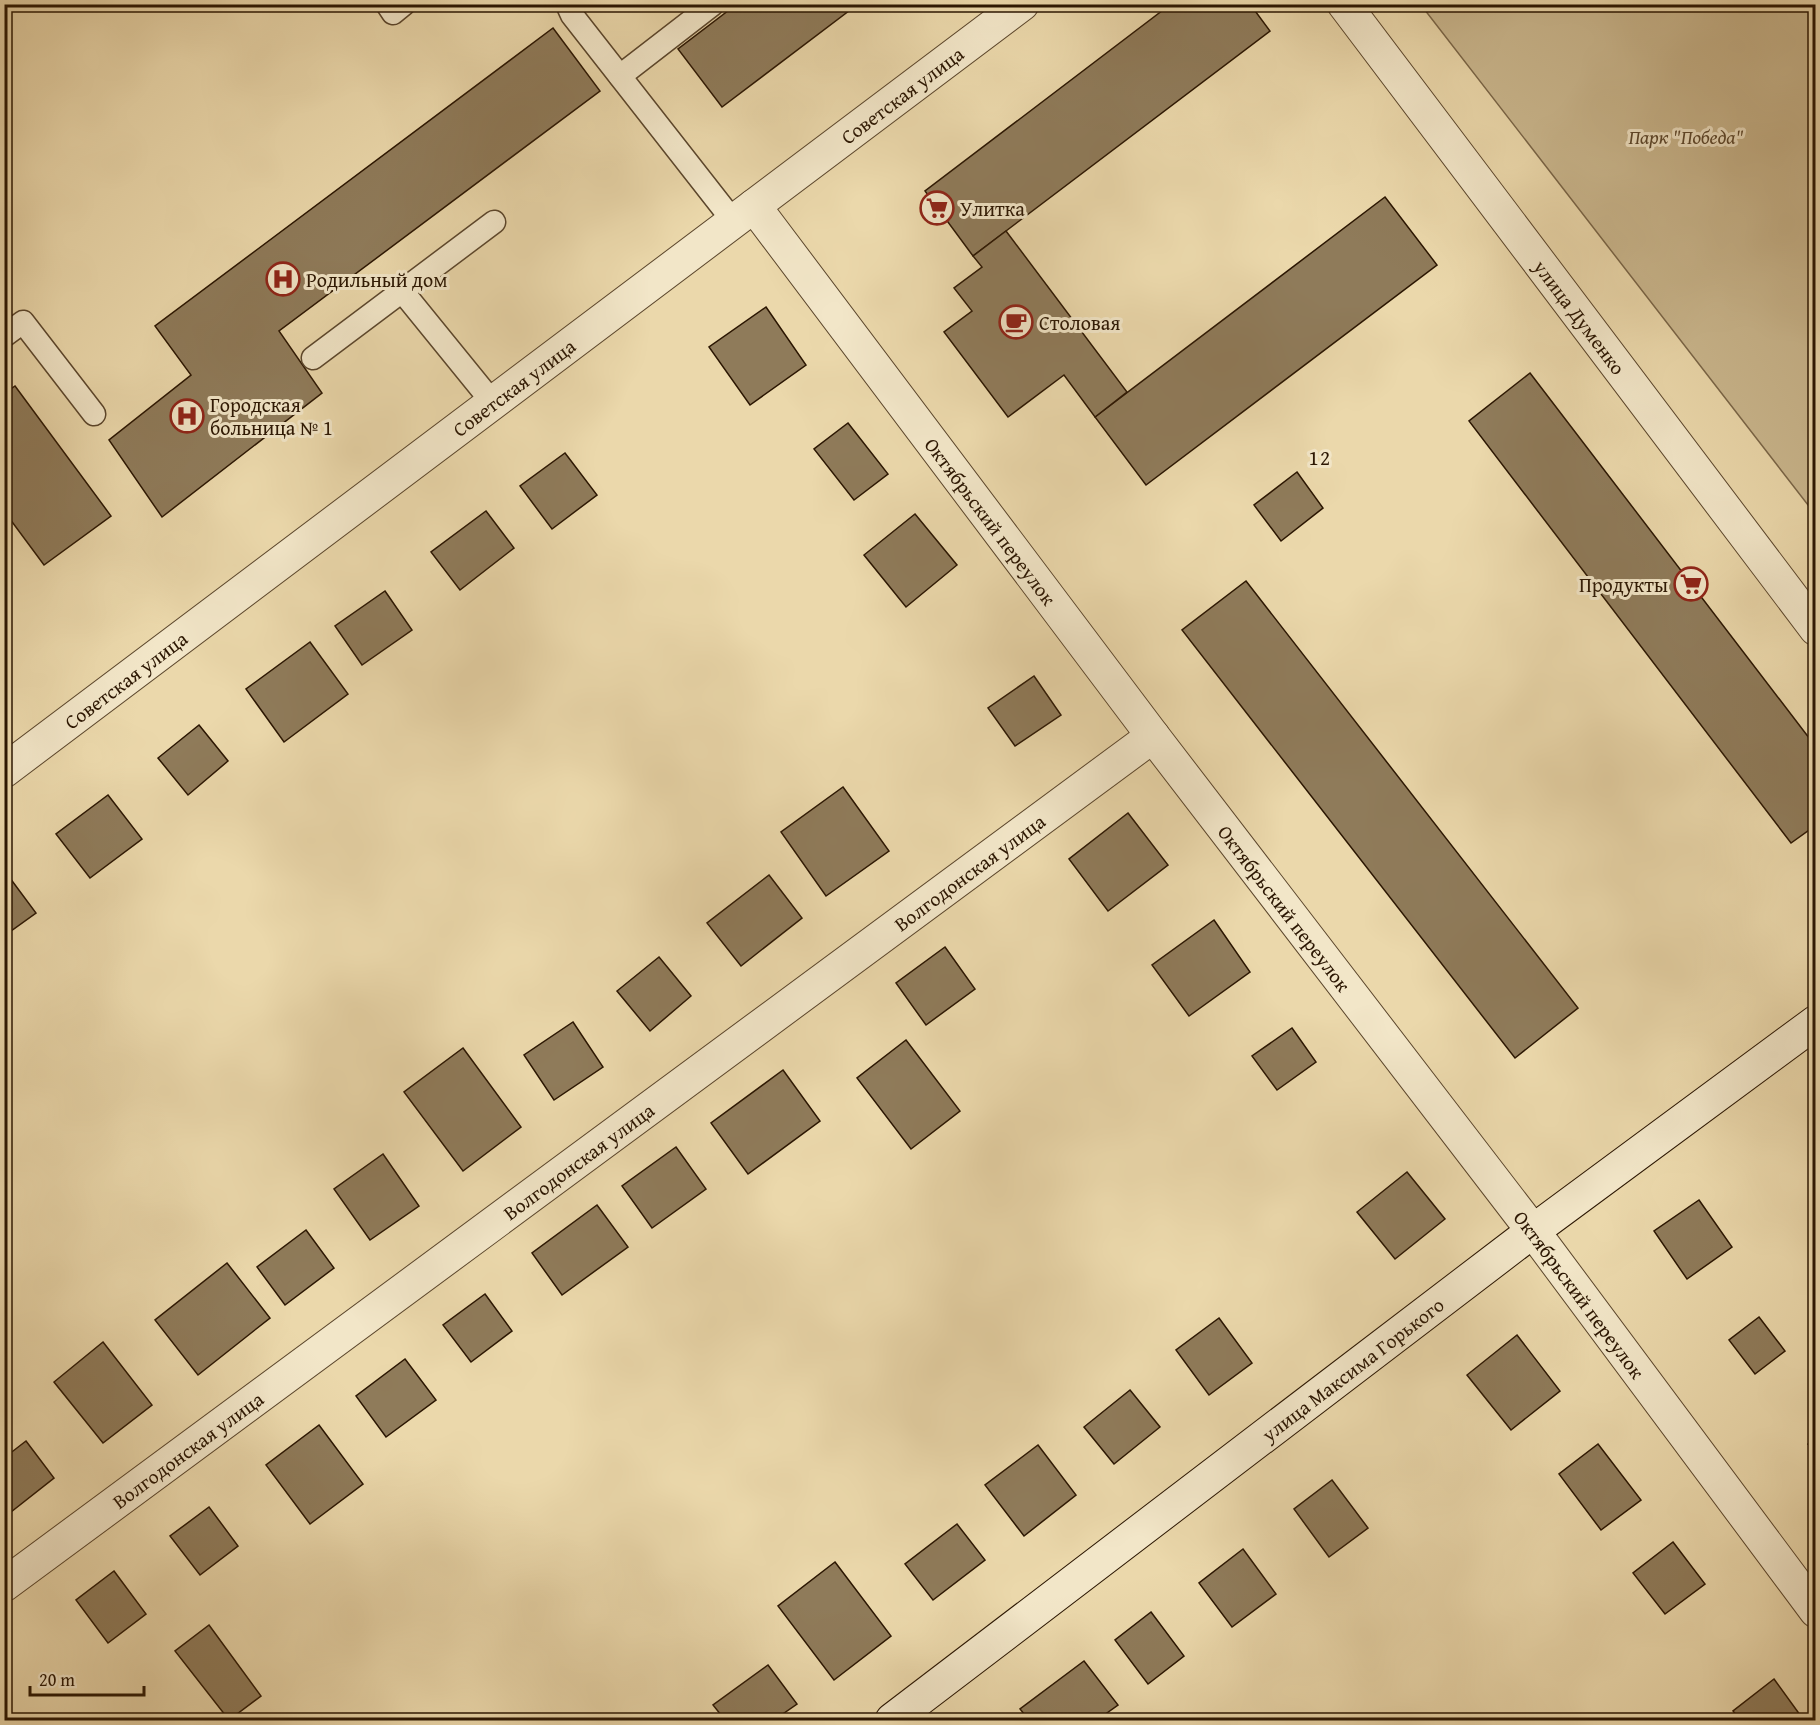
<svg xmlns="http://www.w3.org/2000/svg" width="1820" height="1725" viewBox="0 0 1820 1725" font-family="'Gentium Book Plus',serif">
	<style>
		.green { fill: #cab78e; stroke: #7a6648; stroke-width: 1.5 }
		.building { fill: #8f7b5a; stroke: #2b1602; stroke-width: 1.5 }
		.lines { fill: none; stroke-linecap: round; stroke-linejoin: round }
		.lane-casing { stroke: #5b462c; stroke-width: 25 }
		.street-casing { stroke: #5b462c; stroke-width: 35 }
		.secondary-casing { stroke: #2b1602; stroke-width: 35 }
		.lane { stroke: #f2e6c8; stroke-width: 22 }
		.street { stroke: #f2e6c8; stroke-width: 33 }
		.secondary { stroke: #f2e6c8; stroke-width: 33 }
		.labels { text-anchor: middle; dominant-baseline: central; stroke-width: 6; stroke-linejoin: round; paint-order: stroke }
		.street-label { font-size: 20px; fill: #2b1602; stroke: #f2e6c8 }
		.park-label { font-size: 20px; font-style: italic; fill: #5b462c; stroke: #f2e6c8 }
		.poi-label { font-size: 20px; fill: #2b1602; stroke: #f2e6c8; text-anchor: start }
		.neighbourhood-label { font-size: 21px; letter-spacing: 1.5px; fill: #2b1602; stroke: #f2e6c8 }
	</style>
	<rect width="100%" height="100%" fill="#ebd8ab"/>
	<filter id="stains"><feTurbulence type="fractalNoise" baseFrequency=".00333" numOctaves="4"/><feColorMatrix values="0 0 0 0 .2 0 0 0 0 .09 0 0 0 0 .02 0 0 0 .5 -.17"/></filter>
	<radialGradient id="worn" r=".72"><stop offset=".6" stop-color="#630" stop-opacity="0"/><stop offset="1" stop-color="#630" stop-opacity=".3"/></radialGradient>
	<!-- green -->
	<path class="green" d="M1421 5H1815V514Z"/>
	<!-- building -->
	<g class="building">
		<path d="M737 4H858L722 107 678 49Z"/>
		<path d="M1171 4H1250L1270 31 973 256 925 191Z"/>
		<path d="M553 28 600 91 279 331 322 393 162 517 109 440 191 375 155 326Z"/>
		<path d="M1385 197 1437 265 1146 485 1095 417Z"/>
		<path d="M1006 231 1127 392 1095 417 1064 375 1008 417 944 332 972 311 954 288 982 267 973 256Z"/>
		<path d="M766 307 806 365 750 405 709 347Z"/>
		<path d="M1530 373 1816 747V825L1791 843 1469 421Z"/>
		<path d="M15 386 111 516 44 565 4 511V394Z"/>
		<path d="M848 423 888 474 854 500 814 449Z"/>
		<path d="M565 453 597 495 552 529 520 486Z"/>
		<path d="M1297 472 1323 508 1281 541 1254 505Z"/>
		<path d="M486 511 514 548 460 590 431 552Z"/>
		<path d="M915 514 957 565 906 607 864 555Z"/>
		<path d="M1246 581 1578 1008 1515 1058 1182 630Z"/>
		<path d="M385 591 412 630 362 665 335 626Z"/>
		<path d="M310 642 348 694 284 742 246 689Z"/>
		<path d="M1034 676 1061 715 1015 746 988 708Z"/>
		<path d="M199 725 228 761 188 795 158 758Z"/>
		<path d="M843 787 889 851 826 896 781 832Z"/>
		<path d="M108 795 142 839 90 878 56 834Z"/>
		<path d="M1128 813 1168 865 1108 911 1069 859Z"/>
		<path d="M4 870 36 913 4 936Z"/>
		<path d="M769 875 802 918 741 966 707 923Z"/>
		<path d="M1214 920 1250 972 1189 1016 1152 965Z"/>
		<path d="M945 947 975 989 926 1025 896 983Z"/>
		<path d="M659 957 691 996 650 1031 617 991Z"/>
		<path d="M573 1022 603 1067 554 1100 524 1055Z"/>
		<path d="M1292 1028 1316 1062 1277 1090 1252 1056Z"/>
		<path d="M906 1040 960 1111 911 1149 857 1078Z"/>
		<path d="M463 1048 521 1127 463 1171 404 1092Z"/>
		<path d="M783 1070 820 1121 748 1174 711 1123Z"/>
		<path d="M676 1147 706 1189 652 1228 622 1186Z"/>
		<path d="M383 1154 419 1206 370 1240 334 1189Z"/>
		<path d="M1407 1172 1445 1219 1395 1259 1357 1212Z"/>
		<path d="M1699 1200 1732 1247 1687 1279 1654 1231Z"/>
		<path d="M597 1205 628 1247 562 1295 532 1253Z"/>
		<path d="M306 1230 334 1268 285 1305 257 1267Z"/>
		<path d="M227 1263 270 1318 198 1375 155 1320Z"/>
		<path d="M485 1294 512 1331 471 1362 443 1325Z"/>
		<path d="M1759 1317 1785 1351 1755 1374 1729 1340Z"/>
		<path d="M1219 1318 1252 1363 1209 1395 1176 1350Z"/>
		<path d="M1517 1335 1560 1391 1511 1430 1467 1375Z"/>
		<path d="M103 1342 152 1405 103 1443 54 1382Z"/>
		<path d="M405 1359 436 1400 386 1437 356 1396Z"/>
		<path d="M1130 1390 1160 1427 1114 1464 1084 1427Z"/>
		<path d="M319 1425 363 1484 310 1524 266 1465Z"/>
		<path d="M1816 1438V1453L1808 1444Z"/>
		<path d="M26 1441 54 1478 11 1512 4 1503V1458Z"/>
		<path d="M1598 1444 1641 1500 1601 1530 1559 1474Z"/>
		<path d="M1038 1445 1076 1495 1024 1536 985 1485Z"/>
		<path d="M1332 1480 1368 1528 1329 1557 1294 1509Z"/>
		<path d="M209 1507 238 1546 200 1575 170 1536Z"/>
		<path d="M957 1524 985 1560 933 1600 905 1564Z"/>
		<path d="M1673 1542 1705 1584 1665 1614 1633 1573Z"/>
		<path d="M1243 1549 1276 1594 1232 1627 1199 1583Z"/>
		<path d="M835 1562 891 1636 834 1680 778 1606Z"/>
		<path d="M114 1571 146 1614 108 1643 76 1600Z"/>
		<path d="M1151 1612 1184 1656 1148 1684 1115 1640Z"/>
		<path d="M209 1625 261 1696 229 1720 175 1651Z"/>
		<path d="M1084 1661 1118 1705 1097 1720H1029L1020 1709Z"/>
		<path d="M768 1665 797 1704 774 1720H725L713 1705Z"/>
		<path d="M1774 1679 1803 1719 1801 1720H1740L1733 1711Z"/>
	</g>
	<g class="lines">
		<defs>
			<g id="lane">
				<path d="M387 4 393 13 404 4"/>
				<path d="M567 4 572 15 734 222"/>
				<path d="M620 76 713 4"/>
				<path d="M402 291 493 403"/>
				<path d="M4 336 23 322 94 414"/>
				<path d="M313 358 494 222"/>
			</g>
			<g id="street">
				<path id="s1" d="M1344 4 1816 629"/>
				<path id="s2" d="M754 206 1153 736 1533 1231 1816 1611"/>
				<path id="s3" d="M4 771 1022 4"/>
				<path id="s4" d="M4 1585 1153 736"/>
			</g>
			<g id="secondary">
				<path id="s5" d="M892 1720 1533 1231 1816 1022"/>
			</g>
		</defs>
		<!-- lane casing -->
		<use href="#lane" class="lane-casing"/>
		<!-- street casing -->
		<use href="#street" class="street-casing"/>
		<!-- secondary casing -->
		<use href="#secondary" class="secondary-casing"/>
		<!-- lane -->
		<use href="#lane" class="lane"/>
		<!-- street -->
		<use href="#street" class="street"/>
		<!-- secondary -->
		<use href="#secondary" class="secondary"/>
	</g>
	<!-- icons -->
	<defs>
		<symbol id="supermarket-ring" viewBox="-11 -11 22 22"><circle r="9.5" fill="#f2e6c8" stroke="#8f2418" stroke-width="1.5"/><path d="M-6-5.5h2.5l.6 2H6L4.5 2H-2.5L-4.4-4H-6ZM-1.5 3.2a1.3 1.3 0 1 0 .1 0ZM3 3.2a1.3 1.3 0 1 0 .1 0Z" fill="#8f2418"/></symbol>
		<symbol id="hospital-ring" viewBox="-11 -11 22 22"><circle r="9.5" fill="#f2e6c8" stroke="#8f2418" stroke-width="1.5"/><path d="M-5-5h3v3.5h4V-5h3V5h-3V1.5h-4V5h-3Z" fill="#8f2418"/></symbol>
		<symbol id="cafe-ring" viewBox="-11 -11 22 22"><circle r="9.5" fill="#f2e6c8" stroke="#8f2418" stroke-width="1.5"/><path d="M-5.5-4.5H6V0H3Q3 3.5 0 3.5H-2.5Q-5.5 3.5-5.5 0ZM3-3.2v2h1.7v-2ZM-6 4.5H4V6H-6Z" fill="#8f2418"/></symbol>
	</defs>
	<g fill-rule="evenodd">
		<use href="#supermarket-ring" x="918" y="189" width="38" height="38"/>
		<use href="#hospital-ring" x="264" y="260" width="38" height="38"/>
		<use href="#cafe-ring" x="997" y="303" width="38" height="38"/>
		<use href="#hospital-ring" x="168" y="397" width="38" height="38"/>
		<use href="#supermarket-ring" x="1672" y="565" width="38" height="38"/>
	</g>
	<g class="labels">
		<!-- street labels -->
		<g class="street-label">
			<text stroke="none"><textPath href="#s3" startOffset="1124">Советская улица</textPath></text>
			<text stroke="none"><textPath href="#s1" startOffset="392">улица Думенко</textPath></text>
			<text stroke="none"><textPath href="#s3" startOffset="638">Советская улица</textPath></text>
			<text stroke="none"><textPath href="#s2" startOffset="394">Октябрьский переулок</textPath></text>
			<text stroke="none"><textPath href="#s3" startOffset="152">Советская улица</textPath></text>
			<text stroke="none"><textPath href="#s4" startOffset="1200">Волгодонская улица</textPath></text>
			<text stroke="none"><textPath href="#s2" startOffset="880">Октябрьский переулок</textPath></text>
			<text stroke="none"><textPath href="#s4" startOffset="714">Волгодонская улица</textPath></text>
			<text stroke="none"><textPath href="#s2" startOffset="1366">Октябрьский переулок</textPath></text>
			<text stroke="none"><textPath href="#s5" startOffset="579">улица Максима Горького</textPath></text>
			<text stroke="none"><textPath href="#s4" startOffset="228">Волгодонская улица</textPath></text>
		</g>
		<!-- park labels -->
		<g class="park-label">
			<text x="1686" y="136">Парк "Победа"</text>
		</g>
		<!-- poi labels -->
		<g class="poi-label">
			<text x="960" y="208">Улитка</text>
			<text x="306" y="279">Родильный дом</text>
			<text x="1039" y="322">Столовая</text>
			<text x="210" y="404">Городская<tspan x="210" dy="23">больница № 1</tspan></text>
			<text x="1668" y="584" text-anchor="end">Продукты</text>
		</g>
		<!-- neighbourhood labels -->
		<g class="neighbourhood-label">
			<text x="1320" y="457">12</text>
		</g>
	</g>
	<!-- margin -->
	<rect width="1820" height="1725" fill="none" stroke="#ebd8ab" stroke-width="24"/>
	<rect x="6" y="6" width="1808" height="1713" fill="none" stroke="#2b1602" stroke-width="3"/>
	<rect x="12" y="12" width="1796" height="1701" fill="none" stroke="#2b1602" stroke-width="1.5"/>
	<!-- scale -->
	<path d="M30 1686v9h114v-9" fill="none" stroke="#2b1602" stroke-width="3"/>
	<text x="39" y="1686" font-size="18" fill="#2b1602" stroke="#f2e6c8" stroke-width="4.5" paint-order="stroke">20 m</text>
	<rect width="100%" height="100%" filter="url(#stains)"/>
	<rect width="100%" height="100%" fill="url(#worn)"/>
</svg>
